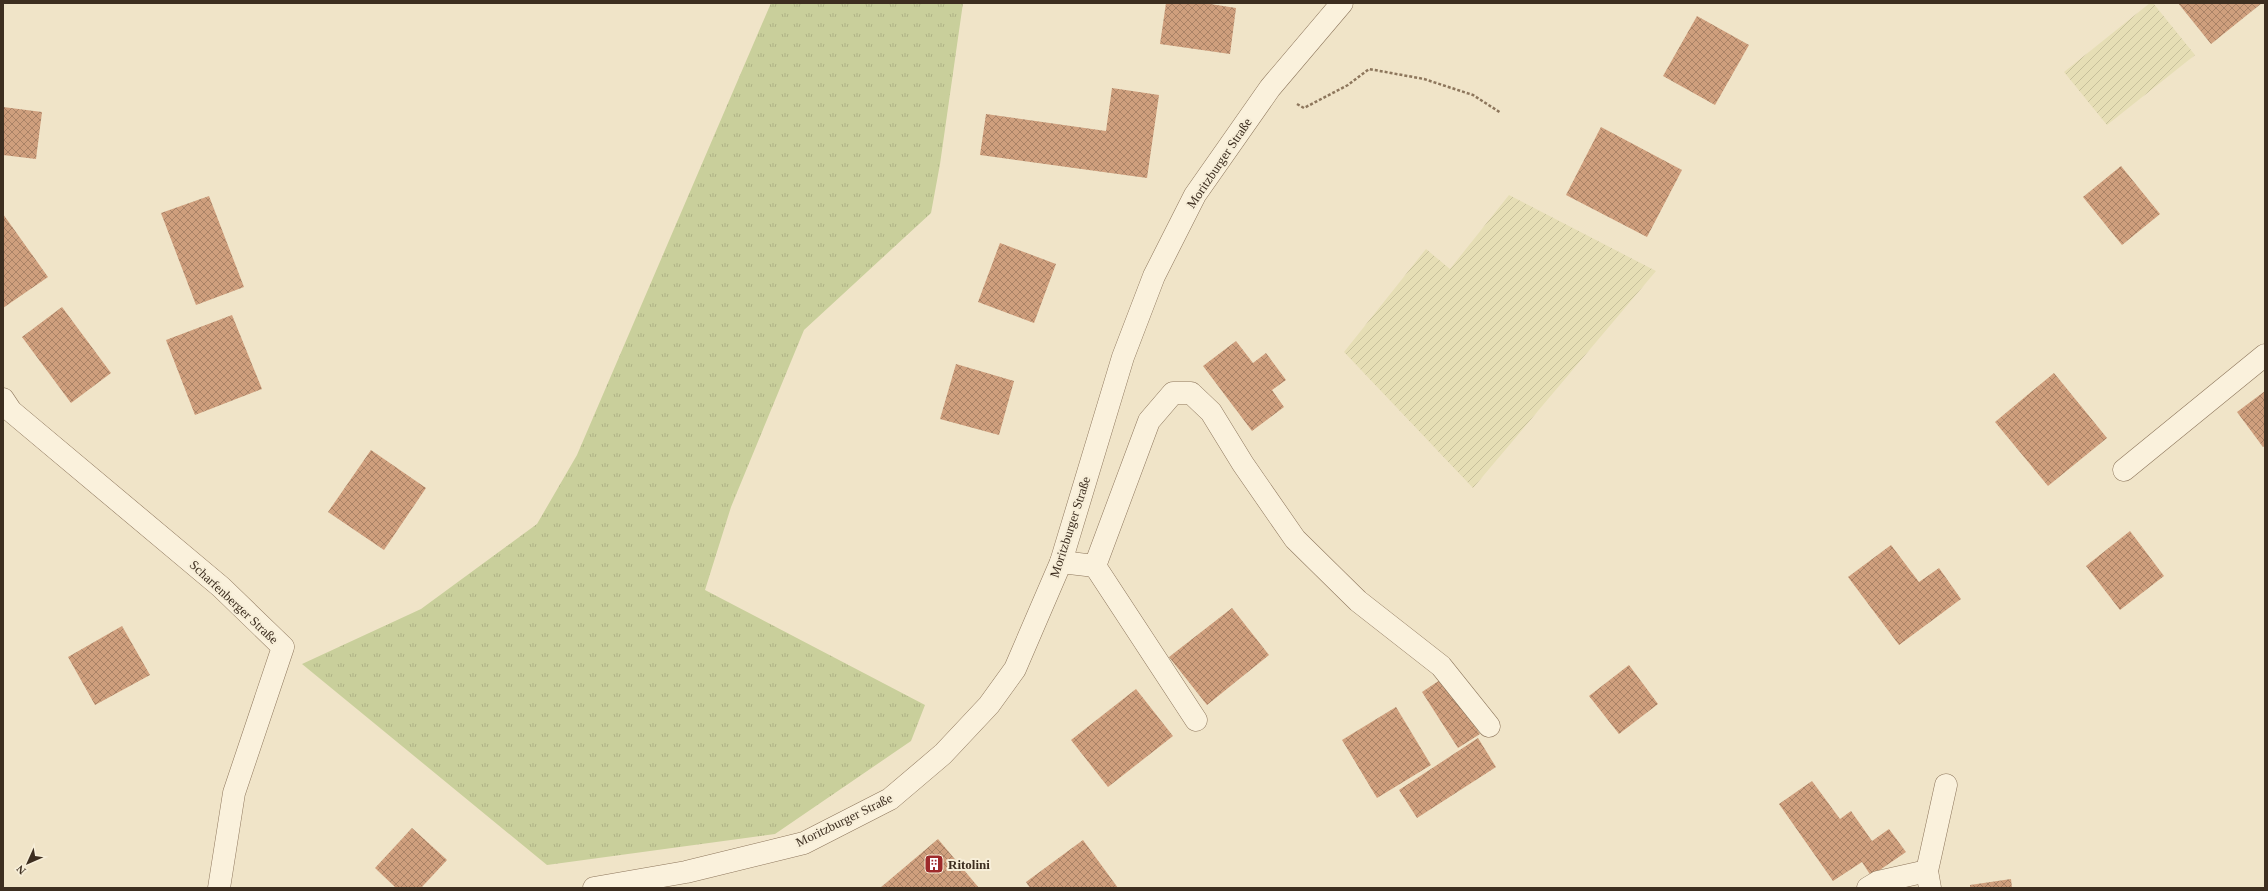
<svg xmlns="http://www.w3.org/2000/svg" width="2268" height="891" viewBox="0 0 2268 891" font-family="Georgia,serif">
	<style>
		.farmland { fill: url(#farmland-furrows) }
		.grass { fill: url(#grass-tufts) }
		.building { fill: url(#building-cross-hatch) }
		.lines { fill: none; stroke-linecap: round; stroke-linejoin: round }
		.minor-casing { stroke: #8d765c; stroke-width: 23 }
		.path { stroke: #8d765c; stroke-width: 2.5; stroke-dasharray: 3 2; stroke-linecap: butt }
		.minor { stroke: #faf1dc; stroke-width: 22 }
		.labels { text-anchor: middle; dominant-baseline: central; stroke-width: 4; stroke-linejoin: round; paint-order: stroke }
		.street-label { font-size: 13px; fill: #3d2e20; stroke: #f7eed8 }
		.poi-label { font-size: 13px; font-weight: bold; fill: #3d2e20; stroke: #f7eed8; text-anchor: start }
	</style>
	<defs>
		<pattern id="farmland-furrows" width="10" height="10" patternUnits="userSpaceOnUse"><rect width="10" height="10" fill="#e6deb5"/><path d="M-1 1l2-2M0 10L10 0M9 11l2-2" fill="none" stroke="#c6bf9b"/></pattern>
		<pattern id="grass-tufts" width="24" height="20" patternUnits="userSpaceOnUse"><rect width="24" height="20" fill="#c9cf9b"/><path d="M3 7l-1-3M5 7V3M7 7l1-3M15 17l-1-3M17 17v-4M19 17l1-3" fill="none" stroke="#aeb285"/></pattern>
		<pattern id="building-cross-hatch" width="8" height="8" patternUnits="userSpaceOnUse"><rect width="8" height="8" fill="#cf9f7d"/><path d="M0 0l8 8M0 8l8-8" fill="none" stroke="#a98266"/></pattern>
	</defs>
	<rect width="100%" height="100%" fill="#f0e4c8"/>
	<!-- farmland -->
	<g class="farmland">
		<path d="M2150 3H2153L2195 55 2107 125 2064 72Z"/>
		<path d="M1509 195 1656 271 1473 488 1344 352 1426 249 1450 269Z"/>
	</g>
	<!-- grass -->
	<path class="grass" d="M771 3H963L940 164 931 213 804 330 731 507 705 590 925 705 911 741 775 834 547 865 302 664 421 609 537 524 577 455Z"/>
	<!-- building -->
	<g class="building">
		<path d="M1166 3H1204L1236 8 1230 54 1160 44Z"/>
		<path d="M2178 3H2262L2211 44Z"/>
		<path d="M1697 16 1749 45 1715 105 1663 76Z"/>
		<path d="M1112 88 1159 95 1147 178 980 155 986 114 1106 131Z"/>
		<path d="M3 107 42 112 36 159 3 155Z"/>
		<path d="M1601 127 1682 170 1647 237 1566 195Z"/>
		<path d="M2121 166 2160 214 2122 245 2083 197Z"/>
		<path d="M209 196 244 287 196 305 161 213Z"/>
		<path d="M3 214 48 277 3 308Z"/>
		<path d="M1000 243 1056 264 1034 323 978 302Z"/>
		<path d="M62 307 111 373 71 403 22 337Z"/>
		<path d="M232 315 262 389 195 415 166 340Z"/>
		<path d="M1236 341 1253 363 1266 353 1286 380 1272 390 1284 407 1252 431 1203 366Z"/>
		<path d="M956 364 1014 381 999 435 940 419Z"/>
		<path d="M2054 373 2107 438 2048 486 1995 422Z"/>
		<path d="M2265 391V446L2263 447 2237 412Z"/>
		<path d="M371 450 426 488 384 550 328 512Z"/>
		<path d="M2130 531 2164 576 2120 610 2086 566Z"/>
		<path d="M1891 545 1919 582 1939 568 1961 599 1899 645 1848 577Z"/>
		<path d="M1232 608 1269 655 1207 705 1169 657Z"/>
		<path d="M122 626 150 675 95 705 68 657Z"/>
		<path d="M1629 665 1658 704 1619 734 1589 696Z"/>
		<path d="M1443 678 1480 734 1458 748 1422 692Z"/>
		<path d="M1136 689 1173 736 1108 787 1071 740Z"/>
		<path d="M1396 707 1431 765 1377 798 1342 740Z"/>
		<path d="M1478 738 1496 767 1417 818 1399 790Z"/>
		<path d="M1812 781 1840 819 1851 811 1872 841 1889 829 1906 852 1871 876 1862 862 1833 881 1779 804Z"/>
		<path d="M412 828 447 860 421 888H396L375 868Z"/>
		<path d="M938 839 979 888H880Z"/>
		<path d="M1083 840 1118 888H1030L1026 882Z"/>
		<path d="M2011 879 2012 888H1970V885Z"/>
	</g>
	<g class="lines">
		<defs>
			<g id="minor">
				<path d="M3 399 11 411 221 587 283 647 234 793 219 888"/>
				<path d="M2124 470 2265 355"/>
				<path d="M1061 562 1095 566 1149 421 1173 393H1191L1211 412 1243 464 1295 539 1358 601 1441 666 1489 726"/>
				<path d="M1095 566 1196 720"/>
				<path d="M594 888 686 872 804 843 890 799 943 754 989 705 1015 669 1061 562 1123 357 1154 276 1195 195 1270 88 1342 3"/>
				<path d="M1868 888 1878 882 1927 871"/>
				<path d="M1930 888 1927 871 1946 785"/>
			</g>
		</defs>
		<!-- minor casing -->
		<use href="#minor" class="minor-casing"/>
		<!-- path -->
		<path class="path" d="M1297 104 1304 108 1348 85 1369 69 1424 79 1473 95 1501 113"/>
		<!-- minor -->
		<use href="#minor" class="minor"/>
	</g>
	<!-- icons -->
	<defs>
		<symbol id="building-square" viewBox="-11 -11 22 22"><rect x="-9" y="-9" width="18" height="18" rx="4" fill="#9e2a2b" stroke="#f7eed8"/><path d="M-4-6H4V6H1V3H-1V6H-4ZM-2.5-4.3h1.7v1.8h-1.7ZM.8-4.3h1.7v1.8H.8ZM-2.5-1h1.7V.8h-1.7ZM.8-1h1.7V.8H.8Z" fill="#fff"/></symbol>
	</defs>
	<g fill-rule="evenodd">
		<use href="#building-square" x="923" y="853" width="22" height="22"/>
	</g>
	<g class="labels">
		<!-- street labels -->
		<g class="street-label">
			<text transform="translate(1219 163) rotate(-56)">Moritzburger Straße</text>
			<text transform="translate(1070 527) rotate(-72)">Moritzburger Straße</text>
			<text transform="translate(234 602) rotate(43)">Scharfenberger Straße</text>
			<text transform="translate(844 820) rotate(-26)">Moritzburger Straße</text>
		</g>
		<!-- poi labels -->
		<g class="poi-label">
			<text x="948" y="864">Ritolini</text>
		</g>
	</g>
	<!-- border -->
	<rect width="2268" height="891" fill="none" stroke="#3d2e20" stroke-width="8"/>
	<!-- north arrow -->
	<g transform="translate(28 863) rotate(225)" stroke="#f7eed8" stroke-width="3" paint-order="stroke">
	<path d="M0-3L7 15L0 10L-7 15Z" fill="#3d2e20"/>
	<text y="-6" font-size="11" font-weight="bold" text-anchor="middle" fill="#3d2e20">N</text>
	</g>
</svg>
